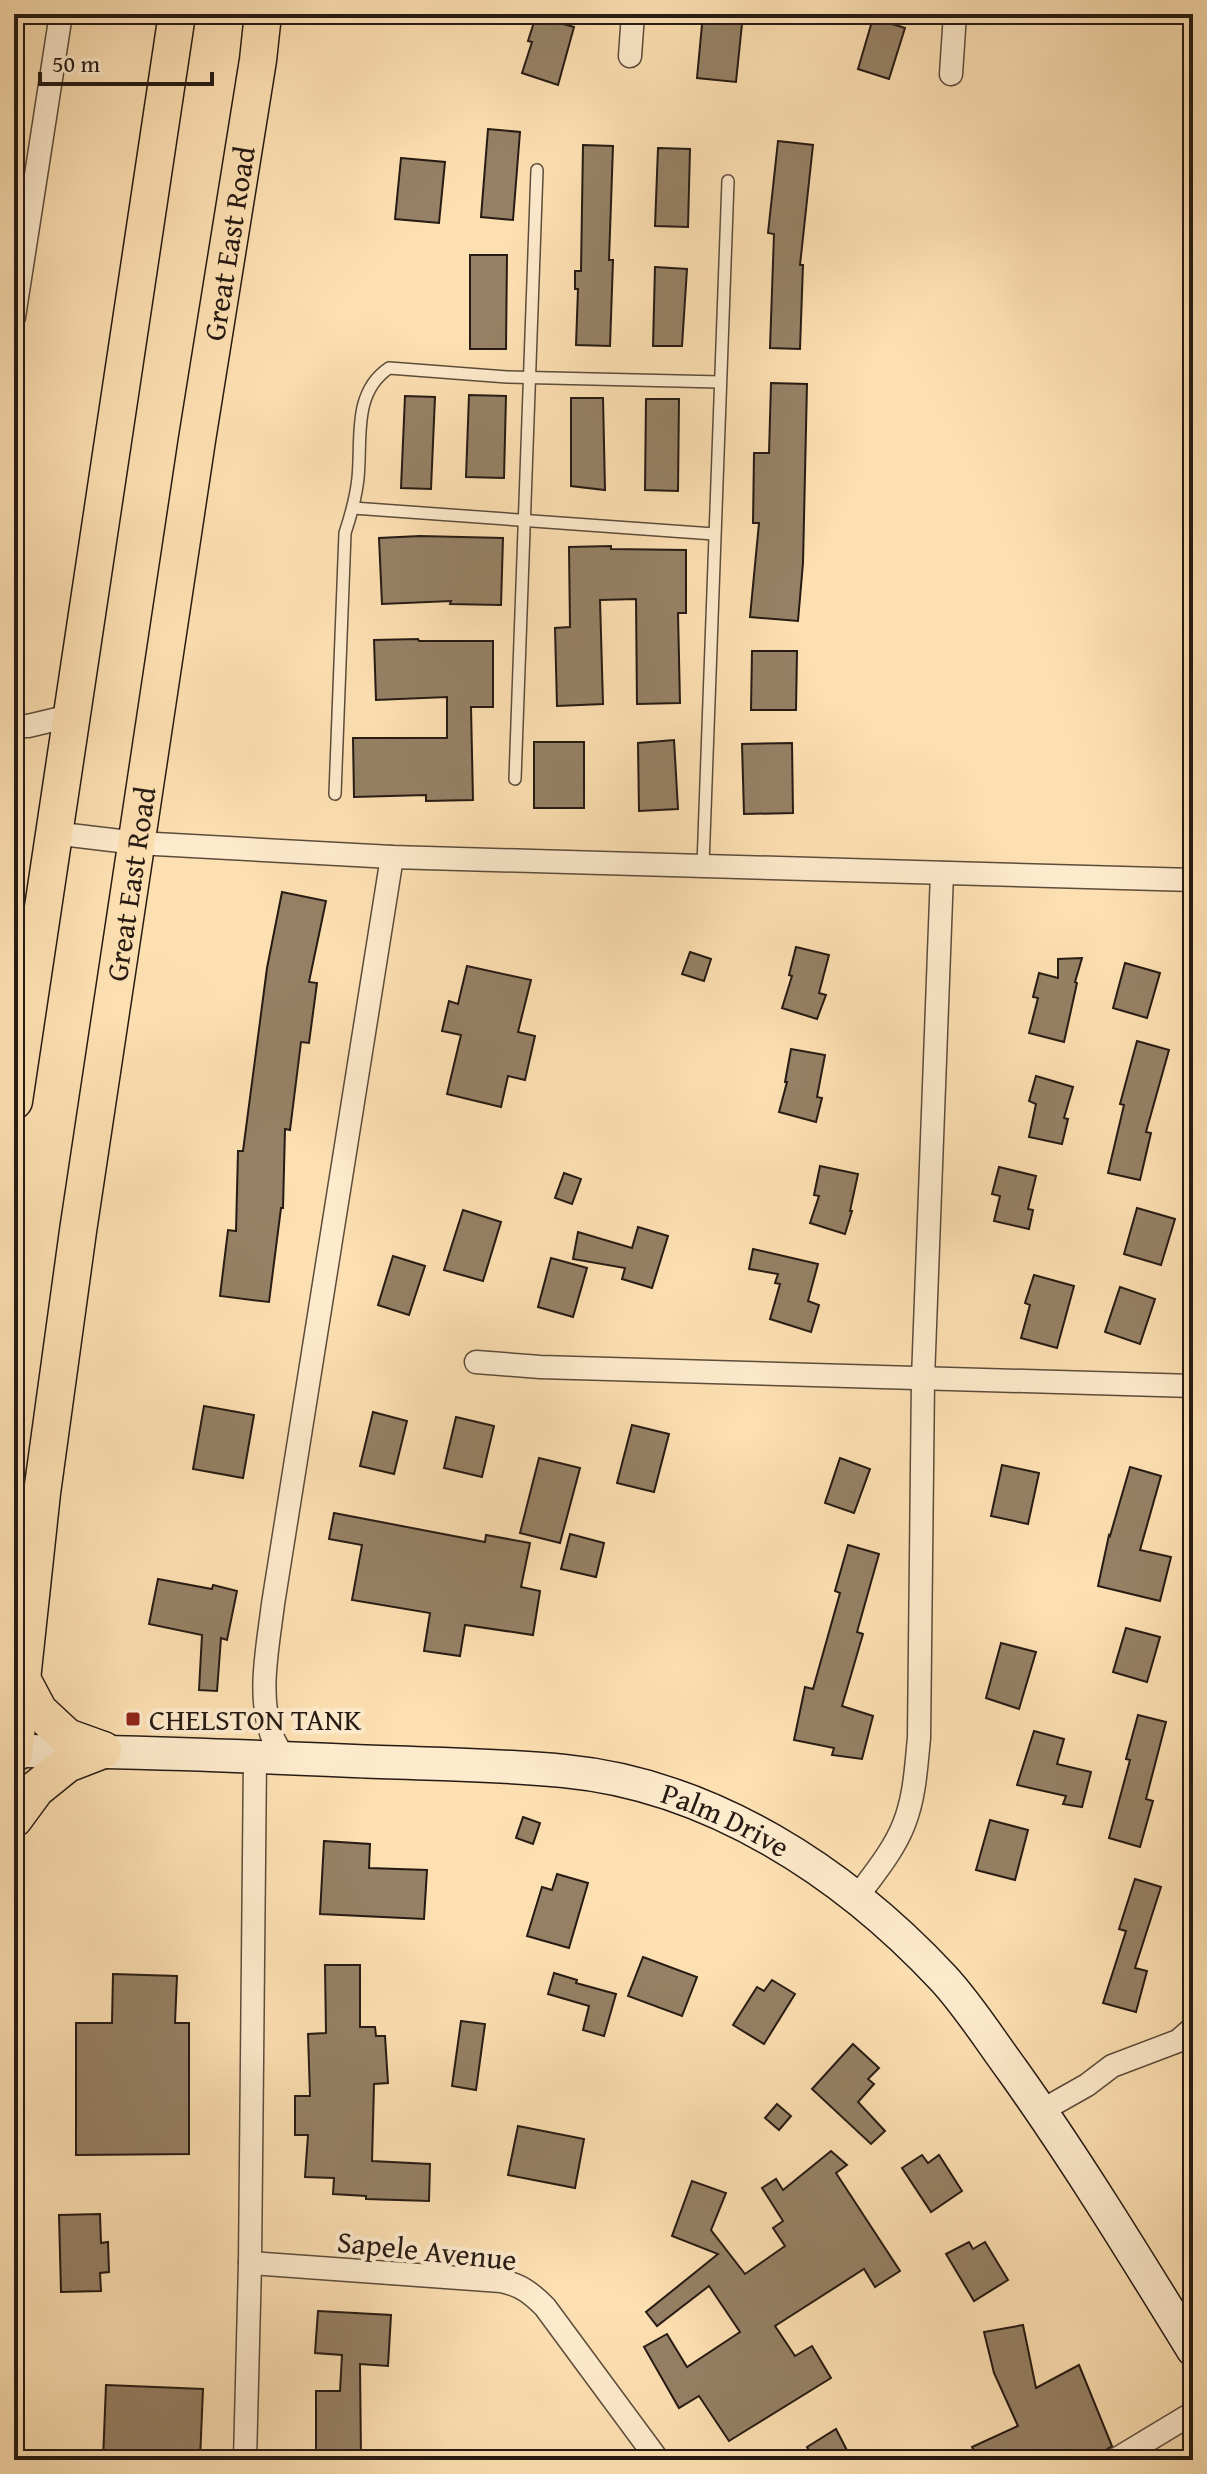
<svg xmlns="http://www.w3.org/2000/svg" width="1207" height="2474" viewBox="0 0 1207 2474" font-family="'Gentium Book Plus',serif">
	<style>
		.building { fill: #968166; stroke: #261a13; stroke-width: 2 }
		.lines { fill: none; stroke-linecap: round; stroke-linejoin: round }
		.lane-casing { stroke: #5c4c3b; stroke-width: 14 }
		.street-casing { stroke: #5c4c3b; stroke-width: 25 }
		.secondary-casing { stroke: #261a13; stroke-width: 35 }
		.primary-casing { stroke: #261a13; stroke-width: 39 }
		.lane { stroke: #feebcd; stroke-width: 11 }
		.street { stroke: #feebcd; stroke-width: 22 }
		.secondary { stroke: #feebcd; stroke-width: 32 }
		.primary { stroke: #fde0b2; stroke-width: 36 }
		.poi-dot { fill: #8f2418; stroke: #feebcd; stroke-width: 3 }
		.labels { text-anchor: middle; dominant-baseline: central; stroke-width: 8; stroke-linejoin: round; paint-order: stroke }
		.street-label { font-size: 30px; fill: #261a13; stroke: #feebcd }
		.poi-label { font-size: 30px; fill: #261a13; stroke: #feebcd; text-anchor: start }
	</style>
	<rect width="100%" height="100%" fill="#fde0b2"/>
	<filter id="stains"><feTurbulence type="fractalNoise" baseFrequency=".0025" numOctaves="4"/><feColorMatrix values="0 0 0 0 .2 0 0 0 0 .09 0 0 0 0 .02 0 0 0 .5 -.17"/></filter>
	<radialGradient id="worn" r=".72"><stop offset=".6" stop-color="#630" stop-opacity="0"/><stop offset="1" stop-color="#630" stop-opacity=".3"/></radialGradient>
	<!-- building -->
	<g class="building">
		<path d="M703 14H743L736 82 697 78Z"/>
		<path d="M536 16 574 27 558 85 522 73 532 42 528 41Z"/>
		<path d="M873 18 905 28 889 79 858 69Z"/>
		<path d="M488 129 520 132 513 220 481 217Z"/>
		<path d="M778 141 813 145 800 265H803L800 349 770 348 774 234 768 233Z"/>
		<path d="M583 145 613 146 609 260H613L610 346 576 345 578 289H575V271H581Z"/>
		<path d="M658 148 690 149 688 227 655 226Z"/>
		<path d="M401 158 445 162 439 223 395 219Z"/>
		<path d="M470 255H507L506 349H470Z"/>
		<path d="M655 267 687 269 682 346H653Z"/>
		<path d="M771 383 807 384 803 563 798 621 750 617 759 523H753L754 453H769Z"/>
		<path d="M469 395 506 396 504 478 466 477Z"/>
		<path d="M405 396 435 397 431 489 401 488Z"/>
		<path d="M571 398H603L605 490 571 486Z"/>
		<path d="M646 399H679L678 491 645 490Z"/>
		<path d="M420 536 503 538 501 605 450 604 451 601 382 604 379 538Z"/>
		<path d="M611 546V549L686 550V613H678L680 703 637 704 636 599 600 600 603 704 557 706 555 628 570 627 569 547Z"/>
		<path d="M418 639 419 641H493V707H471L473 800 426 801V795L354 797 353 738H447V697L376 700 374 640Z"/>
		<path d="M752 651H797L796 710H751Z"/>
		<path d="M674 740 678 809 639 811 638 743Z"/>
		<rect x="534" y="742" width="50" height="66"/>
		<path d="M792 743 793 813 744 814 742 744Z"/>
		<path d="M282 892 326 901 309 982 317 983 309 1043 301 1042 290 1130 285 1129 283 1208H281L269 1302 220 1296 228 1230 236 1231 238 1151H243L267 968Z"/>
		<path d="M796 947 829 955 819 993 826 995 817 1019 782 1008 792 976 789 975Z"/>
		<path d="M690 952 711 959 704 981 682 974Z"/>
		<path d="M1082 958 1075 982 1077 983 1064 1042 1029 1033 1038 998 1033 997 1039 973 1058 978V959Z"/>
		<path d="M1125 963 1160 973 1147 1018 1113 1008Z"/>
		<path d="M467 966 531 980 518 1032 535 1036 525 1080 508 1076 501 1107 447 1094 461 1035 442 1031 449 1001 458 1004Z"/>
		<path d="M1137 1041 1169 1050 1146 1132 1151 1133 1140 1180 1108 1173 1124 1105 1120 1104Z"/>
		<path d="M791 1049 825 1055 817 1097 822 1098 816 1122 779 1112 787 1082H785Z"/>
		<path d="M1036 1076 1073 1087 1064 1118 1068 1119 1062 1144 1029 1137 1036 1104 1029 1101Z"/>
		<path d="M820 1166 858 1174 850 1211H852L845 1234 810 1223 819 1196 814 1195Z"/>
		<path d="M999 1167 1036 1176 1028 1209 1033 1210 1029 1229 994 1221 1000 1196 992 1194Z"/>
		<path d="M564 1173 581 1179 572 1204 555 1198Z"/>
		<path d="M1137 1208 1175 1219 1161 1265 1124 1254Z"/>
		<path d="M463 1210 501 1222 483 1281 444 1270Z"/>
		<path d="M638 1227 668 1236 652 1288 622 1279 625 1268 573 1259 578 1232 632 1248Z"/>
		<path d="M753 1249 818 1264 808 1301 819 1305 811 1332 770 1319 780 1284 775 1283 778 1274 749 1269Z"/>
		<path d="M393 1256 425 1266 409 1315 378 1305Z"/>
		<path d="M551 1258 587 1268 573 1317 538 1307Z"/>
		<path d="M1034 1275 1074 1286 1057 1348 1021 1338 1030 1305 1025 1303Z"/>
		<path d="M1120 1287 1155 1299 1140 1344 1105 1332Z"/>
		<path d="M204 1406 254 1415 243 1478 193 1469Z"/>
		<path d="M373 1412 407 1421 394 1474 360 1466Z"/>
		<path d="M456 1417 494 1426 482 1477 444 1468Z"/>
		<path d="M632 1425 669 1434 654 1492 617 1483Z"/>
		<path d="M539 1458 580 1468 560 1543 520 1533Z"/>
		<path d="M840 1458 870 1469 854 1513 825 1503Z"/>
		<path d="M1002 1465 1039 1473 1028 1524 991 1516Z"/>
		<path d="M1130 1467 1161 1476 1140 1550 1171 1557 1160 1601 1098 1586 1109 1535 1110 1536Z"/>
		<path d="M334 1513 485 1542 486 1535 530 1543 521 1587 540 1591 533 1635 465 1625 460 1656 424 1651 430 1613 352 1600 362 1545 329 1539Z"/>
		<path d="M570 1534 604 1543 596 1577 561 1569Z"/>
		<path d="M848 1545 879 1554 857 1632 863 1634 842 1706 873 1716 862 1759 832 1755 834 1748 794 1740 805 1687 813 1689 840 1593 835 1591Z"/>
		<path d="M158 1579 212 1589 213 1585 237 1591 227 1640 221 1638 217 1691 199 1690 202 1635 149 1624Z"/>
		<path d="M1126 1628 1160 1637 1147 1682 1113 1672Z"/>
		<path d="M1001 1643 1036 1652 1019 1709 986 1698Z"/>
		<path d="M1138 1715 1166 1722 1146 1799 1153 1801 1140 1847 1109 1838 1130 1760 1126 1759Z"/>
		<path d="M1034 1731 1064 1739 1057 1764 1091 1772 1082 1807 1063 1804 1066 1796 1017 1785Z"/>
		<path d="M523 1817 540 1823 533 1844 516 1838Z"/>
		<path d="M990 1820 1028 1830 1015 1880 976 1870Z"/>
		<path d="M324 1841 370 1844 369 1868 427 1870 424 1919 320 1914Z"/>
		<path d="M557 1874 588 1883 569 1948 527 1936 542 1887 552 1890Z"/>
		<path d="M1135 1879 1161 1887 1135 1968 1147 1971 1136 2012 1103 2003 1126 1931 1119 1929Z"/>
		<path d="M643 1957 697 1977 682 2016 628 1996Z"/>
		<path d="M325 1965H360V2027H375L376 2036H385L388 2083 374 2084 372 2161 430 2164 429 2201 366 2199V2196L333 2194 334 2178 305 2177 308 2135H295V2096H310L308 2034 326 2033Z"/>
		<path d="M554 1973 577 1980 576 1983 616 1994 604 2036 583 2030 589 2006 548 1994Z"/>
		<path d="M113 1974 177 1976 175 2023H189V2154L76 2155V2023H112Z"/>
		<path d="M772 1980 795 1994 764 2044 733 2025 757 1987 764 1991Z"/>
		<path d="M461 2021 485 2024 476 2090 452 2086Z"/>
		<path d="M853 2044 879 2068 868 2079 874 2084 858 2102 885 2131 871 2144 812 2089Z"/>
		<path d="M777 2104 791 2116 779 2130 765 2118Z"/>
		<path d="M518 2126 584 2139 575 2188 508 2175Z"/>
		<path d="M831 2151 847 2165 836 2173 900 2271 875 2287 864 2269 775 2326 795 2356 812 2346 831 2378 729 2441 699 2396 679 2408 644 2347 667 2334 687 2367 740 2332 709 2286 657 2326 646 2312 718 2254 672 2236 692 2181 726 2193 711 2230 745 2274 785 2246 773 2228 783 2221 762 2188 776 2179 783 2190Z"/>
		<path d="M922 2155 928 2163 939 2155 962 2191 931 2212 902 2168Z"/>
		<path d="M100 2214 101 2243 108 2242 109 2272 100 2273 101 2291 61 2292 59 2215Z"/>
		<path d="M969 2242 973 2249 985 2242 1008 2280 974 2301 946 2254Z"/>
		<path d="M318 2311 391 2315 388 2366 360 2364 361 2460H316V2391H340L342 2355 315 2353Z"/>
		<path d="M1023 2325 1036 2388 1079 2365 1112 2446 1090 2460H979L972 2447 1018 2426 994 2373 984 2332Z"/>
		<path d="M106 2385 203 2389 200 2460H103Z"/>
		<path d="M836 2429 852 2460H814L807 2447Z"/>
	</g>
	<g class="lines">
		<defs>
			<g id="lane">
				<path d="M353 508 714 534"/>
				<path d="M515 779 537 170"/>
				<path d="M335 794 345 533C351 515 356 497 358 478 362 439 352 393 389 368L507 377 720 382"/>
				<path d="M703 865 728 181"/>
			</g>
			<g id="street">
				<path d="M630 56 633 14"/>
				<path d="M951 74 955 14"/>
				<path d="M14 317 61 14"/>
				<path d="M14 726H28L70 716"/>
				<path d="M53 833 137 843 392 857 1193 880"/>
				<path d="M476 1362 540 1367 1193 1386"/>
				<path d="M284 1758C280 1751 275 1743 272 1736 257 1695 268 1646 273 1604L392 857"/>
				<path d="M857 1897C874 1874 894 1850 904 1824 915 1796 916 1767 919 1738L923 1379 942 873"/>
				<path d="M1041 2111 1087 2085 1112 2066 1178 2041 1193 2028"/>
				<path d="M250 2263 501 2281C521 2285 531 2293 545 2307L658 2460"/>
				<path d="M245 2460 250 2263 255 1757"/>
				<path d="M1115 2460 1193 2413"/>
			</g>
			<g id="secondary">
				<path id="s1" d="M14 1751C127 1751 241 1756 354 1761 424 1764 494 1764 564 1771 711 1785 844 1872 943 1978 969 2006 990 2040 1013 2071 1077 2161 1135 2256 1193 2350"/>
			</g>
			<g id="primary">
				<path d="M14 1101 177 14"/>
				<path d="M21 1677 39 1711 67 1737 103 1750"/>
				<path id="s2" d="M14 1754 42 1493 78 1231 197 440 258 60 263 14"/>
				<path d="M14 1819 36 1789 67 1764 103 1750"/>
			</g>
		</defs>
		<!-- lane casing -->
		<use href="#lane" class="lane-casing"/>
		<!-- street casing -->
		<use href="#street" class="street-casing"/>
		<!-- secondary casing -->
		<use href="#secondary" class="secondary-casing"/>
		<!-- primary casing -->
		<use href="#primary" class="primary-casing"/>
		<!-- lane -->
		<use href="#lane" class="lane"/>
		<!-- street -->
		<use href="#street" class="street"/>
		<!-- secondary -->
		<use href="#secondary" class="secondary"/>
		<!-- primary -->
		<use href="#primary" class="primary"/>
	</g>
	<!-- markers -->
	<rect class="poi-dot" x="125" y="1711" width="16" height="16" rx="4"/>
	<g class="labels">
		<!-- street labels -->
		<g class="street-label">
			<text stroke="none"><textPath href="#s2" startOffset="1526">Great East Road</textPath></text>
			<text stroke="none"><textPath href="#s2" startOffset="878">Great East Road</textPath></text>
			<text stroke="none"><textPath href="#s1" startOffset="720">Palm Drive</textPath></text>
			<text transform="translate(427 2250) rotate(6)">Sapele Avenue</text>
		</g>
		<!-- poi labels -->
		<g class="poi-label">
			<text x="149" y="1719">CHELSTON TANK</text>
		</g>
	</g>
	<!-- margin -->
	<rect width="1207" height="2474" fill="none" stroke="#fde0b2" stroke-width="48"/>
	<rect x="16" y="16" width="1175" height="2442" fill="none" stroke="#261a13" stroke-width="4"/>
	<rect x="24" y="24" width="1159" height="2426" fill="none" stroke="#261a13" stroke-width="2"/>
	<!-- scale -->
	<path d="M40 72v12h172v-12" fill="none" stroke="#261a13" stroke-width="4"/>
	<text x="52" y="72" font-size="24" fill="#261a13" stroke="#feebcd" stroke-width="6" paint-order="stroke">50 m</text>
	<rect width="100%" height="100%" filter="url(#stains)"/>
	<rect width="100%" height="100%" fill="url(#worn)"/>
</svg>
